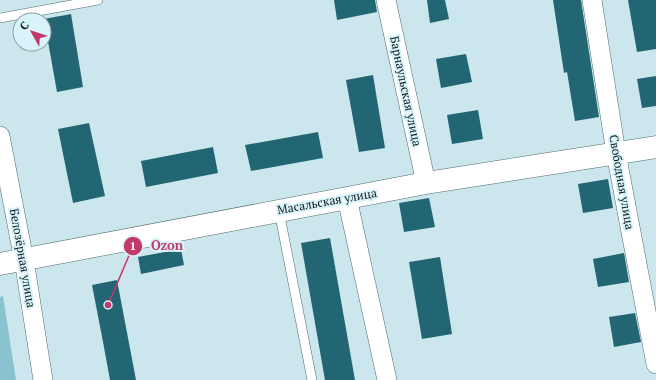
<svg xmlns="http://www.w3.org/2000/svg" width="656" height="380" viewBox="0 0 656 380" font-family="'PT Serif',serif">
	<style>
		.green { fill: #8ac3d0 }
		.building { fill: #226674 }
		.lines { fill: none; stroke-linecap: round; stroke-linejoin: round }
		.service-casing { stroke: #51696f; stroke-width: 10 }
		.minor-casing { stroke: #51696f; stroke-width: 20 }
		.tertiary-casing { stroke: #51696f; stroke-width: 23 }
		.service { stroke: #fff; stroke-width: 9 }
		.minor { stroke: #fff; stroke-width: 19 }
		.tertiary { stroke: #fff; stroke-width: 22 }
		.labels { text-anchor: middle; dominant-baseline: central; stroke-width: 4; stroke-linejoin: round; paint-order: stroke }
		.street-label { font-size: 12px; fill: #111b1d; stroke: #d8f4fa }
		.leader { fill: none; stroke: #c4386a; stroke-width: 1.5 }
		.callout-dot { fill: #c4386a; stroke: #d8f4fa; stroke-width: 1.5 }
		.mark-label { font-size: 12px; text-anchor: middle; font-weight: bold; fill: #fff }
		.callout-label { font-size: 13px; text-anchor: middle; font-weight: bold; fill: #c4386a; stroke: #d8f4fa; stroke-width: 4; stroke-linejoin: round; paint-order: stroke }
	</style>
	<rect width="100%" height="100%" fill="#cbe7ed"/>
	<!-- green -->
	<path class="green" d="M3 296 16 380H0V297Z"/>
	<!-- building -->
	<g class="building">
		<path d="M334 0H375L377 12 337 20Z"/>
		<path d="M427 0H445L449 19 430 23Z"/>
		<path d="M553 0H581L599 117 575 121 567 72 564 73Z"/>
		<path d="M628 0H656V49L637 52Z"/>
		<path d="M71 14 83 87 57 92 44 19Z"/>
		<path d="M466 54 472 82 441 88 436 59Z"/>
		<path d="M373 75 385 148 359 152 346 80Z"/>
		<path d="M656 76V106L642 108 637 79Z"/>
		<path d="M478 110 483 139 452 144 447 115Z"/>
		<path d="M89 123 105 196 73 203 58 129Z"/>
		<path d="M318 132 323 158 251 171 245 145Z"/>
		<path d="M213 147 218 173 146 187 141 161Z"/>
		<path d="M608 179 613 208 583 213 578 184Z"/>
		<path d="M429 198 435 227 404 232 399 203Z"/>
		<path d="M330 238 355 380H325L301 243Z"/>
		<path d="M181 249 184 265 141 274 138 257Z"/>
		<path d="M624 253 629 282 598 287 593 259Z"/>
		<path d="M440 257 452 334 422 339 409 262Z"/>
		<path d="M117 280 136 380H110L103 342 92 285Z"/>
		<path d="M635 313 641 342 614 347 609 317Z"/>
	</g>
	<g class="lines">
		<defs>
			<g id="service">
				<path d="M0 18 98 0"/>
				<path d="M279 211 312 380"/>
			</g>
			<g id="minor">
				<path d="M386 0 426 183"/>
				<path d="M592 0 616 153 656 364"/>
				<path d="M0 136 24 260 43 380"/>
				<path d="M347 198 387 380"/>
			</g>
			<path id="tertiary" d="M0 264 426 183 656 147"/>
		</defs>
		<!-- service casing -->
		<use href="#service" class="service-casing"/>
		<!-- minor casing -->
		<use href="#minor" class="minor-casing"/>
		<!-- tertiary casing -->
		<use href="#tertiary" class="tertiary-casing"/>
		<!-- service -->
		<use href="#service" class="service"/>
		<!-- minor -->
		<use href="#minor" class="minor"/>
		<!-- tertiary -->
		<use href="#tertiary" class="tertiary"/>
	</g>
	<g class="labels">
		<!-- street labels -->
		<g class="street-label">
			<text transform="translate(406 91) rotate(78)">Барнаульская улица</text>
			<text transform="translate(622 182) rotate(80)">Свободная улица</text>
			<text transform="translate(327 201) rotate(-10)">Масальская улица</text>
			<text transform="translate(23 258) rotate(80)">Белозёрная улица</text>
		</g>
	</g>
	<!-- callouts -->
	<path class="leader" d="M108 305L133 246"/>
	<g class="callout-dot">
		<circle cx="108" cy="305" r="4"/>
		<circle cx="133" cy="246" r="10"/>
	</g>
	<g class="mark-label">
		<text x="133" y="250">1</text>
	</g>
	<g class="callout-label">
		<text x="167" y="250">Ozon</text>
	</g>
	<!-- north arrow -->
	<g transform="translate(32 32) rotate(309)"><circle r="19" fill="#d8f4fa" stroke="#889da2"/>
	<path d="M0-3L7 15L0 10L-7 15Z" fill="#c4386a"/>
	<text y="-6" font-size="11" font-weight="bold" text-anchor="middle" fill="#111b1d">С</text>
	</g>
</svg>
